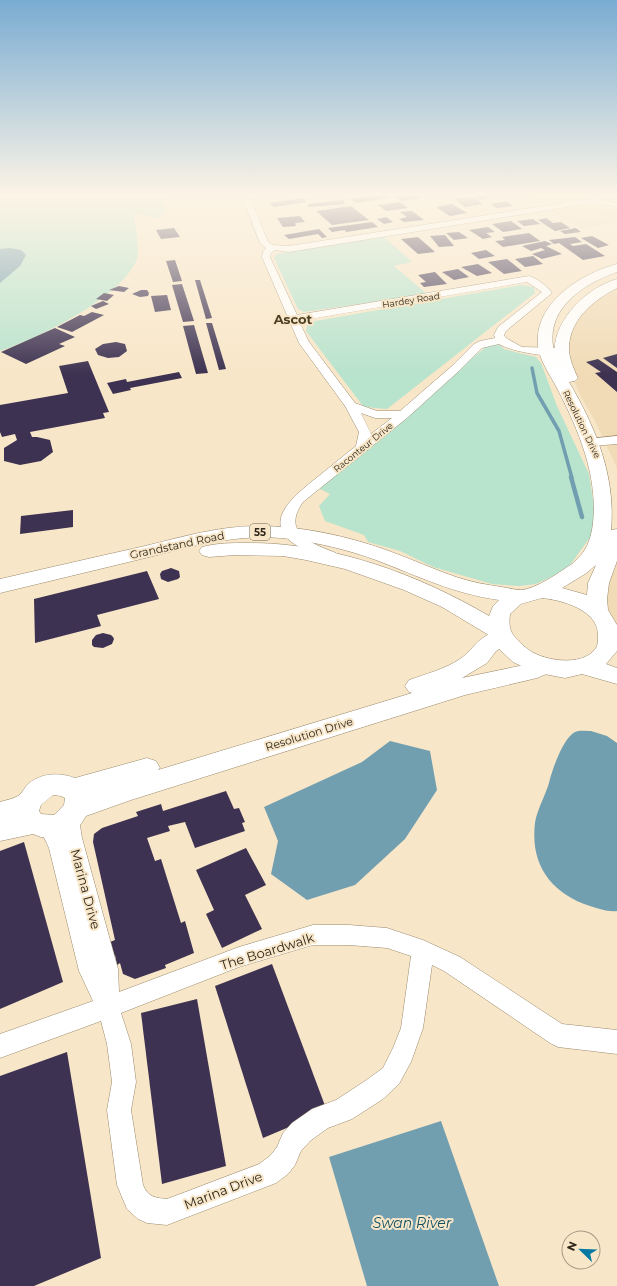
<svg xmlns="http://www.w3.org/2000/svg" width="617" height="1286" viewBox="0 0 617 1286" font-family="Montserrat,sans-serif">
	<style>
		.built { fill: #f1dbb6 }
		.green { fill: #b8e3cd }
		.water { fill: #729fb0 }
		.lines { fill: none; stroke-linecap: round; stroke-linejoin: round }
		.stream-far1 { stroke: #729fb0; stroke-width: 3.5 }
		.stream { stroke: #729fb0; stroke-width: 4.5 }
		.building { fill: #3d3251 }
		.street-casing { stroke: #9a8a6e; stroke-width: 1 }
		.secondary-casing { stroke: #9a8a6e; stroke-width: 1 }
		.primary-casing { stroke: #9a8a6e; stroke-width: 1 }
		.highway-casing { stroke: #9a8a6e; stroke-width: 1 }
		.street { fill: #fff; fill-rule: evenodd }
		.secondary { fill: #fff; fill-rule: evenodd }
		.primary { fill: #fff; fill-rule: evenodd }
		.highway { fill: #fff; fill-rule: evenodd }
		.labels { text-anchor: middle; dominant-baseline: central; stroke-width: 4; stroke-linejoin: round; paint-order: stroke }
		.far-street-label { font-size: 9px; fill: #2d261b; stroke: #f8e6c8 }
		.shield { fill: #f8e6c8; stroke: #6a604f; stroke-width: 1 }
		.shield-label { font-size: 10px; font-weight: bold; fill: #2d261b }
		.street-label { font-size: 11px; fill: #2d261b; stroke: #f8e6c8 }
		.far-district-label { font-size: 13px; font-weight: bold; fill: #4d3f25; stroke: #f8e6c8 }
		.near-street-label { font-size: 13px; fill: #2d261b; stroke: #f8e6c8 }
		.near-water-label { font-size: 14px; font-style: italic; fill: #104f62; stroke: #f8e6c8 }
	</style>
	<rect width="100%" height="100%" fill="#f8e6c8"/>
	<!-- built -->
	<g class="built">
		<path d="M519 194H579L608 212 617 210V222L583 229Z"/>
		<path d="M617 289V468L595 421 580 395 566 360 568 342 576 321 594 302Z"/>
		<path d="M617 552V626L603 609 601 591Z"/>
	</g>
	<!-- green -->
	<g class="green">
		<path d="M0 194H163L167 210 158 219 134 213C135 222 140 253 137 259 122 298 38 338 0 351Z"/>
		<path d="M384 237 412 262 394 266 427 294 304 312 298 309 274 258 277 254 287 252Z"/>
		<path d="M521 285 534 287 535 293 387 409 374 408 363 406 306 331 307 325 315 321Z"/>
		<path d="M491 344 500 345 504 349 515 352 536 357 541 363 557 406 589 474 595 513 591 536 570 565 555 575 536 584 519 586 492 584 433 567 400 551 368 542 364 535 325 521 319 506 330 494 314 486 487 346Z"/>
	</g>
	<!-- water -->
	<g class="water">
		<path d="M10 248 21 250 26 255 20 266 0 283V249Z"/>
		<path d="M591 731 607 736 617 743V911C607 912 600 909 590 906 551 893 530 865 535 823 537 810 545 796 549 783 552 770 563 738 575 732 579 730 587 731 591 731Z"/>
		<path d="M390 741 430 751 437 790 405 839 355 885 307 900 271 874 278 841 264 807 362 762Z"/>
		<path d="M441 1121 499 1286H367L329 1157Z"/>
	</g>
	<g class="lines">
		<!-- stream-far1 -->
		<path class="stream-far1" d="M532 368 537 393 559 431 572 478"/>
		<!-- stream -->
		<path class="stream" d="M571 477 582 517"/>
	</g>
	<!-- building -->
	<g class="building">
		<path d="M381 194 388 198 356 203 350 199Z"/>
		<path d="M391 194H416L422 198 402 201Z"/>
		<path d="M471 194H484L491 198 480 200Z"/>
		<path d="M473 197 483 204 465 207 455 199Z"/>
		<path d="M303 198 307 202 274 207 269 203Z"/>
		<path d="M343 200 345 204 309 207 307 204Z"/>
		<path d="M506 201 513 206 497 208 490 204Z"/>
		<path d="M400 202 408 208 386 211 378 205Z"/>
		<path d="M452 204 467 213 450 216 436 207Z"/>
		<path d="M351 206 369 220 332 225 316 211Z"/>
		<path d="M412 211 424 220 404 222 399 219 407 217 400 212Z"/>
		<path d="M300 216 305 222 295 223 296 226 283 227 277 218Z"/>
		<path d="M386 217 393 222 384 224 377 219Z"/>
		<path d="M546 218 553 223 561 222 570 228 555 231 538 220Z"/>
		<path d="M533 219 540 224 524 226 517 221Z"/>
		<path d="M511 221 522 229 503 232 492 224Z"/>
		<path d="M372 222 378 227 346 232 345 230 332 232 328 228Z"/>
		<path d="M488 227 495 232 486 233 492 237 483 239 469 230Z"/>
		<path d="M174 228 180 237 161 239 156 230Z"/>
		<path d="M576 228 581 232 565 234 560 231Z"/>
		<path d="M319 229 327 237 322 238 318 234 289 239 284 235Z"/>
		<path d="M459 232 468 238 454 240 446 233Z"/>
		<path d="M529 233 540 241 503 247 495 241 505 240 502 237Z"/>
		<path d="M445 235 454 246 439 247 430 236Z"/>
		<path d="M592 236 609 245 598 248 581 238Z"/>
		<path d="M418 237 435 252 418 254 401 239Z"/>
		<path d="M575 237 582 242 570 244 573 246 586 244 605 256 583 260 559 243 554 244 549 240Z"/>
		<path d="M545 241 552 244 546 246 562 254 542 259 532 254 545 250 541 248 531 251 522 246Z"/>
		<path d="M486 250 495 256 479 259 471 253Z"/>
		<path d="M533 256 543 264 525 267 515 259Z"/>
		<path d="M507 259 522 271 504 274 488 262Z"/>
		<path d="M175 260 182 281 173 282 166 261Z"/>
		<path d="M478 264 492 273 477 276 461 267Z"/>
		<path d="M458 269 469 277 454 280 442 272Z"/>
		<path d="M435 272 447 284 424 287 420 283 426 282 418 275Z"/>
		<path d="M195 280H200L212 318 206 319Z"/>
		<path d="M182 284 194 321 183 322 172 285Z"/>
		<path d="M119 286 129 288 124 292 109 290Z"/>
		<path d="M141 290H147L149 293 148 296 140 297 132 294Z"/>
		<path d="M104 293 114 295 107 301 96 299Z"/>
		<path d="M167 295 171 310 155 312 151 296Z"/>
		<path d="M103 301 109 304 96 309 91 306Z"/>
		<path d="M92 312 104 315 72 332 57 327 80 315 84 316Z"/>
		<path d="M206 323H212L226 369 219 370Z"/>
		<path d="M194 325 208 373 196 374 183 326Z"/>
		<path d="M55 328 75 337 59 344 65 346 26 364 1 352Z"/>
		<path d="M116 342 125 344 127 351 119 357 108 358 98 355 95 349 103 344Z"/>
		<path d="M617 354V368L603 358Z"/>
		<path d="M598 359 617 372V392L595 373 601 372 586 362Z"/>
		<path d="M88 361 109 412 103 413 105 418 30 432 32 437H37L50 440 53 452 41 461 20 465 4 461V448L17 440 15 434 2 437 0 432V405L68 393 59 366Z"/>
		<path d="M179 372 182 378 130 388 131 390 113 394 107 383 126 379 127 382Z"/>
		<path d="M73 510V527L20 534 21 516Z"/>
		<path d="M171 568 179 571 180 577 178 579 168 582 161 579 160 574 162 571Z"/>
		<path d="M147 571 159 599 97 615 101 626 35 643 34 599Z"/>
		<path d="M103 633 111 635 113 637 114 639 112 644 103 648 94 647 92 645V640L96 635Z"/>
		<path d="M226 791 234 809 239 808 245 822 242 823 245 831 195 848 185 822 168 826 170 831 147 838 155 861 161 859 181 923 185 921 194 953 165 965 166 968 135 979 123 974 120 963 117 965 115 955 113 956 110 942 115 940 93 842 94 834 102 828 138 816 136 812 161 804 163 811Z"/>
		<path d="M24 842 63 982 0 1009V851Z"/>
		<path d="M246 848 266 885 245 895 262 929 222 948 206 914 214 910 196 870Z"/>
		<path d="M272 964 327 1111 263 1138 215 986Z"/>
		<path d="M197 999 226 1166 162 1184 141 1013Z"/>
		<path d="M67 1052 101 1258 34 1286H0V1076Z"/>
	</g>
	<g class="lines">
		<defs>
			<g id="street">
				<path d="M241 194H269L265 196 251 199 268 242 273 245 289 246 589 199 601 194H612L601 200 617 203V207L592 203 289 252 275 250 271 253 270 257 297 315 529 276C538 279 547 286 552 293L506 331 504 335 506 338 522 347 560 348 565 351C557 361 510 351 499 344L482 348 460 370 407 418 303 502C281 533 311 543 336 553L338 556 336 559C324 562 309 553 299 547 256 522 298 493 320 475 332 465 344 456 356 446L359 432 345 406 299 343 262 257 263 252 266 248 260 243ZM527 282 542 292 498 327 494 335 495 338 480 341 474 344 452 366 400 411H377L355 403 309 342 299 321ZM361 413 375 418H392L371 434Z"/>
				<path d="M617 436V444L592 446 588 445 586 442 588 439Z"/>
				<path d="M69 811 76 813 79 819 82 838 118 969 119 992 239 947 313 925H349L387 928 423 940 460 957 562 1024 617 1030V1054L558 1047 550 1043 444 971 432 965 423 1028 411 1062 399 1084 383 1099 352 1119 328 1128 310 1141 301 1151 295 1165 288 1174 276 1183 167 1225 147 1223 138 1219 127 1209 117 1185 107 1110 112 1082 107 1044 101 1021 0 1058V1034L93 1001 79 971 49 848 39 827 42 821 49 819 56 821 61 833 59 819 62 813ZM313 945H349L387 948 411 956 401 1028 393 1048 383 1068 365 1081 336 1100 312 1109 292 1123 283 1133 277 1147 270 1156 259 1164 167 1199C155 1198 148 1197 143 1185L131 1110 136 1082 131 1044 121 1013 239 967Z"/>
			</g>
			<path id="secondary" d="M502 629 510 632 513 637 510 642 496 651 487 663 462 678 524 665 543 658 551 660 554 666 551 672 537 678 465 695 131 800 86 816 81 824 73 831 53 838 41 837 33 834 0 841V802C6 800 13 799 18 796 22 794 24 788 28 784 42 773 58 772 75 778L147 758 156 761 160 768 158 770 412 693 409 692 405 686 409 680C426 674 445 669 460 659 470 652 472 647 480 640 486 635 495 631 502 629ZM53 795 61 796 65 798 64 805 54 815 41 814 39 811 41 805Z"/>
			<path id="primary" d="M617 264V272C581 285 542 311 555 355 551 322 587 287 617 279V288C592 301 568 321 569 351 570 360 574 370 578 378L575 381 569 382C596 428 616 477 611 530L617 529V561L609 583 607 599 608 610 617 625V651L606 664 617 668V684L582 674 565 678 534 672 513 662 498 648 492 637 442 607 404 590 345 569 306 560 283 556 235 555 209 557 202 555 199 551 202 547C217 543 232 543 247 543 330 542 418 574 489 616L493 606 499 600C454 594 418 576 376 560 349 550 319 543 290 539 240 532 190 547 141 559 94 570 47 582 0 593V579C48 568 96 557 145 546 182 537 219 526 258 526 302 526 347 536 389 551 411 559 433 569 456 577 471 582 487 585 502 587 508 588 516 590 521 590 536 589 560 572 572 564 586 553 591 540 593 523 598 476 579 431 558 390 552 378 543 366 539 352 529 306 579 274 617 264ZM596 565 588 583 587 595 562 588 585 574ZM542 598C562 600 599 610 598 636 598 640 598 645 596 648 583 668 540 661 525 647 512 635 508 632 510 614L521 604Z"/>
			<path id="highway" d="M605 194H617V202L613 201Z"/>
		</defs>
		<!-- street casing -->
		<use href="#street" class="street-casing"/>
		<!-- secondary casing -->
		<use href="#secondary" class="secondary-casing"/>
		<!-- primary casing -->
		<use href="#primary" class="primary-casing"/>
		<!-- highway casing -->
		<use href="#highway" class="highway-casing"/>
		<!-- street -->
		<use href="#street" class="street"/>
		<!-- secondary -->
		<use href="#secondary" class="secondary"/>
		<!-- primary -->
		<use href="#primary" class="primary"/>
		<!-- highway -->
		<use href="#highway" class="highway"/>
	</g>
	<!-- sky -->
	<linearGradient id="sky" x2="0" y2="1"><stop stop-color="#79acd2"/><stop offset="0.52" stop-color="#fcf4e6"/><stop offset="1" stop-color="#fcf4e6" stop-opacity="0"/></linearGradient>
	<rect width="617" height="374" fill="url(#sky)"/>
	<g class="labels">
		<!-- far-street labels -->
		<g class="far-street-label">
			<text transform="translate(411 300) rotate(-9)">Hardey Road</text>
			<text transform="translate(582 424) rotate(64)">Resolution Drive</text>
			<text transform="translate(363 447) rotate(-39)">Raconteur Drive</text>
		</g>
		<!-- shield labels -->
		<rect class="shield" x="250" y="524" width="20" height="16" rx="3"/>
		<g class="shield-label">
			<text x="260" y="532">55</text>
		</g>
		<!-- street labels -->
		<g class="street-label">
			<text transform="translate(177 545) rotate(-12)">Grandstand Road</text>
			<text transform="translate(309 734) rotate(-17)">Resolution Drive</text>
		</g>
		<!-- far-district labels -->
		<g class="far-district-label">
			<text x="293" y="319">Ascot</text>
		</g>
		<!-- near-street labels -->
		<g class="near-street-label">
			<text transform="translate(86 889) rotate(75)">Marina Drive</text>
			<text transform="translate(267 951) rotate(-17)">The Boardwalk</text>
			<text transform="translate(223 1190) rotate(-21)">Marina Drive</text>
		</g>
		<!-- near-water labels -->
		<g class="near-water-label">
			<text x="412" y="1223">Swan River</text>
		</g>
	</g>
	<!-- north arrow -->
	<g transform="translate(581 1250) rotate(293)"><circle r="19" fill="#f8e6c8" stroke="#a79983"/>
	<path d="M0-3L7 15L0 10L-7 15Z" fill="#0579a2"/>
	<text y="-6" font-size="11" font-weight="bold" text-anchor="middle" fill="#2d261b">N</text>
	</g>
</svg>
